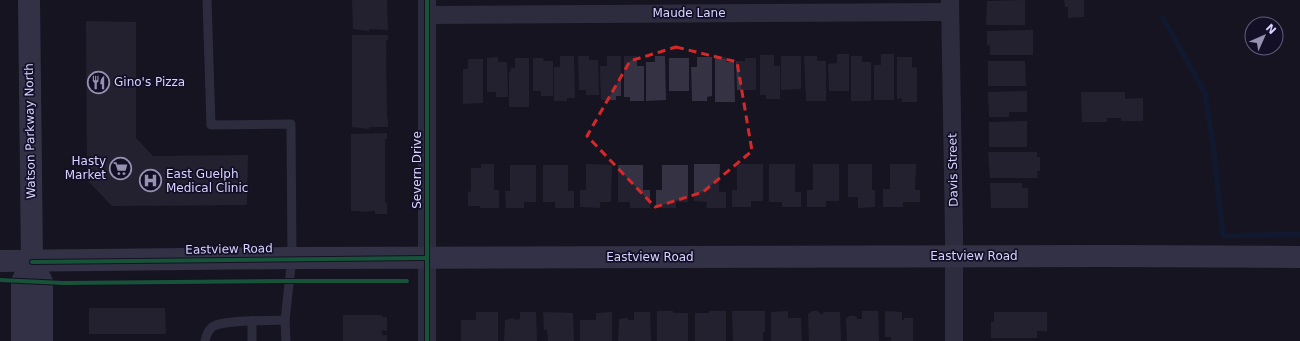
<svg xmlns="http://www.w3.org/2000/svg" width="1300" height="341" viewBox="0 0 1300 341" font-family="'DejaVu Sans',sans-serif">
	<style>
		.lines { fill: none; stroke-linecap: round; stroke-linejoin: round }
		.stream { stroke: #0d2144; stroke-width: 5 }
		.building { fill: #343243 }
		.lane { stroke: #4a4962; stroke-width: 9 }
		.street { stroke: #4a4962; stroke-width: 18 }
		.secondary { stroke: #575674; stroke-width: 22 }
		.cycleway-casing { stroke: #130f26; stroke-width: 6 }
		.cycleway { stroke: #1a9f57; stroke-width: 4 }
		.marked { fill: none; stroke: #d62828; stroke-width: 3; stroke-dasharray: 8 5; stroke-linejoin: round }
		.labels { text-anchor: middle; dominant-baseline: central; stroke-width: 3.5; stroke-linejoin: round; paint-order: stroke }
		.street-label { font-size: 12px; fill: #d9d4ff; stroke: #130f26 }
		.poi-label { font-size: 12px; fill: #d9d4ff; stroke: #130f26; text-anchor: start }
	</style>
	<rect width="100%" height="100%" fill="#161421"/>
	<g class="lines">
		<!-- stream -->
		<path class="stream" d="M1163 18 1205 93 1214 152 1223 236 1300 234"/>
	</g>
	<!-- building -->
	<g class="building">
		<path d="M352 0H387L388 30 369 29V31L353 29Z"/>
		<path d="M1025 0V25H986L987 1Z"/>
		<path d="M1064 0H1084V17L1068 18V7H1065Z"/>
		<path d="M86 21 136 22V138L153 156 248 155 247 205 112 206 87 180Z"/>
		<path d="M1033 30V55H990V46L987 45V31Z"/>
		<path d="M352 35H388V40L386 41 387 119H388V127H369V129L352 127Z"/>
		<path d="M837 54H849V91H829L828 64 837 63Z"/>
		<path d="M881 54H894V100H874V65H881Z"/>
		<path d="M760 55H774V66H780V99H766V95H760Z"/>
		<path d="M560 56H574L575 98H567V101H554V67H560Z"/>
		<path d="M578 56H589V60H598L599 95H586V90H579Z"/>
		<path d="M607 56H621V96H616V100H601L600 66H607Z"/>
		<path d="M624 56H637V66H644V101H630V97H624Z"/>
		<path d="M655 56H665L666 100 646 101V62H655Z"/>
		<path d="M715 56 726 57V62H734L735 102H715Z"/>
		<path d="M781 56H801V89L781 90Z"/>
		<path d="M804 56H817V61H826V101H806Z"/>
		<path d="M851 56H862V62H871V101H851Z"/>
		<path d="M498 57V62H507L508 97H496V92H487V58Z"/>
		<path d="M697 57H712V96L707 97V101H692L691 67H697Z"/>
		<path d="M897 57H912V67L917 68V102H902V98L897 99Z"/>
		<path d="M515 58H529V107H509V72H510L511 68H515Z"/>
		<path d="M533 58H543L544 61H553V96H541V91H533Z"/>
		<rect x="669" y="58" width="20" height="33"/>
		<path d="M745 58H756V90H737L736 61H745Z"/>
		<path d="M468 59H483V103L463 104V69H468Z"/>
		<path d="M988 61H1025L1026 86H988Z"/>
		<path d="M1027 91V112H1009V117H989L988 92Z"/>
		<path d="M1081 92H1125V99L1143 98V121H1121V118H1107V122H1082Z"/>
		<path d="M1027 121V147H989V122Z"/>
		<path d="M387 133V139H385V203H387V214H375V211L360 212V211H351V134Z"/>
		<path d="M988 152H1037V157H1040V171H1037L1038 178H990Z"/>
		<path d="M481 164H494V190H499V208H480V206H468V191L471 192V168H481Z"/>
		<path d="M586 164 612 165 611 202H600V208L580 207V190H586Z"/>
		<path d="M694 164H720L719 192H726V208H706L707 202 694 201Z"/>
		<path d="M737 164H763V201H751V207H732V190H737Z"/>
		<path d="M769 164H795V192H801V207H782V202H769Z"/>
		<path d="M813 164H839V201H826V207H807V190H813Z"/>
		<path d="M848 164H872V190H875V207L858 208V197H848Z"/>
		<path d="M890 164H916L915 190H920V202H903V207H883V189H890Z"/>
		<path d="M510 165H536V202H524V208H506L505 191H510Z"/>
		<path d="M543 165H568V191H574V208H555V202H543Z"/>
		<path d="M618 165H643V190H650V208H630V202H618Z"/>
		<path d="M662 165H688V202H676V208H656V190H662Z"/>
		<path d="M990 183H1022V188H1028V208H991Z"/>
		<path d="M89 308H165L166 334H89Z"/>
		<path d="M657 311H673V313H688V341H657Z"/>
		<path d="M709 311H726V341H695V313H709Z"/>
		<path d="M732 311H765V332H763V341H733Z"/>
		<path d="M788 311V318H801L802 341H771V312Z"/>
		<path d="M812 311H817L821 314H824L823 312H840L841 341H809L808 314Z"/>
		<path d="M862 311H878L879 341H847L846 319 849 316H855L858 319H862Z"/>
		<path d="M885 311 902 312V320H904V318H913V341H891V337H885Z"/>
		<path d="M476 312H498V341H461V320H476Z"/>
		<path d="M520 312H536L537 341H504L505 320 514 318V320L520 319Z"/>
		<path d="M543 312 573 313 574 341H548L547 330H544Z"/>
		<path d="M612 312V341H580V320H596V313Z"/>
		<path d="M634 312H650L651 341H618L619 319 628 318V320H634Z"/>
		<path d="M994 312H1047V331H1037V338H991V322H994Z"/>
		<path d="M343 315H382V317H387V331L382 330V335H387V341H343Z"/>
	</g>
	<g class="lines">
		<!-- lane -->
		<g class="lane">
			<path d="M207 0 211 125 291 124 292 258 285 320 286 341"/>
			<path d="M252 321V341"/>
			<path d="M205 341C206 336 208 331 212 327 224 319 269 321 285 320"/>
		</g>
		<!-- street -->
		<g class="street">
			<path d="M950 0 954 233V341"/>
			<path d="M428 15 950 12"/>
			<path d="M427 341V0"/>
		</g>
		<!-- secondary -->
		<g class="secondary">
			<path d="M0 261 292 258 1102 256 1300 257"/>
			<path d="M32 262 42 282V341"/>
			<path d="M22 341V282L32 262 29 0"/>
		</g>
		<defs>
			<g id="cycleway">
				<path d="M32 262 427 258"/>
				<path d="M0 280 63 283 289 281H407"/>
				<path d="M427 341V0"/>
			</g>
		</defs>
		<!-- cycleway casing -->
		<use href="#cycleway" class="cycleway-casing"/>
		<!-- cycleway -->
		<use href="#cycleway" class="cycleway"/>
	</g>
	<!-- marked area -->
	<path d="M0 0H1300V341H0ZM676 47 737 62 752 151 703 192 655 207 587 136 630 61Z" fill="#161421" fill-opacity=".55" fill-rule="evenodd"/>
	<path class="marked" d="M676 47 737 62 752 151 703 192 655 207 587 136 630 61Z"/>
	<!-- icons -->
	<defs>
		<symbol id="restaurant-ring" viewBox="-11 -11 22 22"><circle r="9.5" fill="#130f26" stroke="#9591b1" stroke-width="1.5"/><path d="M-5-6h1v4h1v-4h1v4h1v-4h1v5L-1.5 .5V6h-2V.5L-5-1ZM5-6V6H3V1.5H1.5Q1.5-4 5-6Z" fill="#9591b1"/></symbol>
		<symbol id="supermarket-ring" viewBox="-11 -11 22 22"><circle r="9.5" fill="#130f26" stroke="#9591b1" stroke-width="1.5"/><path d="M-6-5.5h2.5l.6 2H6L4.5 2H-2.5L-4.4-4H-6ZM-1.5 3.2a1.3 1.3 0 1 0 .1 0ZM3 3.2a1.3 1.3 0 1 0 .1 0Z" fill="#9591b1"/></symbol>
		<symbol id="hospital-ring" viewBox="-11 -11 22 22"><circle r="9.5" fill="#130f26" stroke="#9591b1" stroke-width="1.5"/><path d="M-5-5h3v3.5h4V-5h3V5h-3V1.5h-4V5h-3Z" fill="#9591b1"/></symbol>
	</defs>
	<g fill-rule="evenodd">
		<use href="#restaurant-ring" x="86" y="70" width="25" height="25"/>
		<use href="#supermarket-ring" x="108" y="156" width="25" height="25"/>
		<use href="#hospital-ring" x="138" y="168" width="25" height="25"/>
	</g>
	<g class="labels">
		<!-- street labels -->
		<g class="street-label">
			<text x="689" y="13">Maude Lane</text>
			<text transform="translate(30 131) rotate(-91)">Watson Parkway North</text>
			<text transform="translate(417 170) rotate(-90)">Severn Drive</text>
			<text transform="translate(953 170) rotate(-91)">Davis Street</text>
			<text transform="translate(229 249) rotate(-1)">Eastview Road</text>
			<text x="974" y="256">Eastview Road</text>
			<text x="650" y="257">Eastview Road</text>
		</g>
		<!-- poi labels -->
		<g class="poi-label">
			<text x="114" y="82">Gino's Pizza</text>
			<text x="106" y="161" text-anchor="end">Hasty<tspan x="106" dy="14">Market</tspan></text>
			<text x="166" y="174">East Guelph<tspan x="166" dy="14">Medical Clinic</tspan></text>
		</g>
	</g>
	<!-- north arrow -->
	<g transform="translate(1264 36) rotate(45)"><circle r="19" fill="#130f26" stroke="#625e7d"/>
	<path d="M0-3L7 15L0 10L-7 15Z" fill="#9591b1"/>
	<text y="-6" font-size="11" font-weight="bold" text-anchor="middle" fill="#d9d4ff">N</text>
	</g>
</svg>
